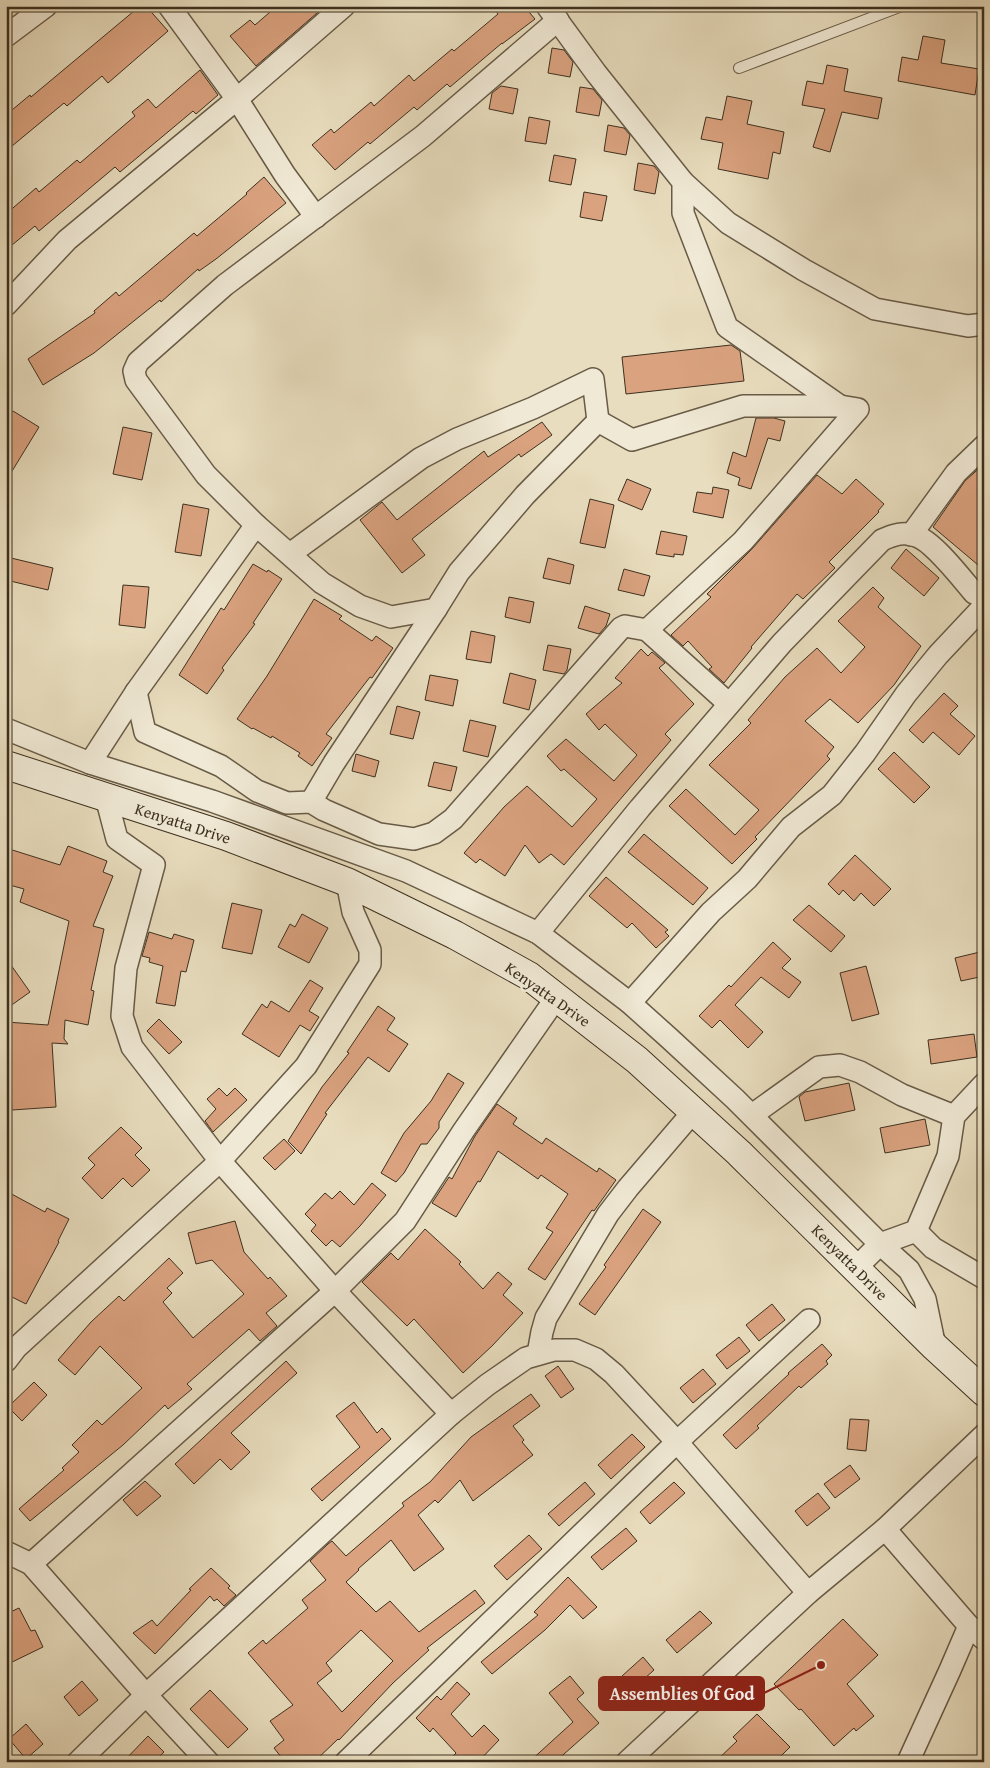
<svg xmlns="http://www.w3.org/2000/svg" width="990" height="1768" viewBox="0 0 990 1768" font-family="'Gentium Book Plus',serif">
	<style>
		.building { fill: #daa27f; stroke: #3d301f; fill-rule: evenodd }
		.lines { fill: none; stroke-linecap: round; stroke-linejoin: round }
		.service-casing { stroke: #685b47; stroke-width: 12 }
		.minor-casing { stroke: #685b47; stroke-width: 24 }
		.secondary-casing { stroke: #3d301f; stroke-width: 30 }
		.service { stroke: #f0e9d5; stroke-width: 10 }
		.minor { stroke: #f0e9d5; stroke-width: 21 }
		.secondary { stroke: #f0e9d5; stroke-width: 28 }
		.labels { text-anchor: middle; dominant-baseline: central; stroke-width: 5; stroke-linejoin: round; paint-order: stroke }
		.street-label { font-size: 16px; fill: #3d301f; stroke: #f0e9d5 }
		.leader { fill: none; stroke: #8f2418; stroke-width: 2 }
		.callout-dot { fill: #8f2418; stroke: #f0e9d5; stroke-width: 2 }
		.callout { fill: #8f2418; stroke: #8f2418; stroke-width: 2 }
		.callout-label { font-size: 18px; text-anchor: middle; font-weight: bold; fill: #fff }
	</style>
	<rect width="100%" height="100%" fill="#e8ddbe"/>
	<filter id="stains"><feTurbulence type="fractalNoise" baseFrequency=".004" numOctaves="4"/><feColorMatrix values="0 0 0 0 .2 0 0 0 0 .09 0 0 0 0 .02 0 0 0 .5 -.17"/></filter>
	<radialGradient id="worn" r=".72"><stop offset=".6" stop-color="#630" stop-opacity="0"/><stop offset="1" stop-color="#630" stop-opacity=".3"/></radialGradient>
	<!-- building -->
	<g class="building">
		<path d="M140 6H146L168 31 108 83 102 76 67 106 64 103 6 151V115L30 95 31 97Z"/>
		<path d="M277 6H325L256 66 230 36 250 20 255 25Z"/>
		<path d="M492 6H524L535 19 502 44V43L450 87 447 84 417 110 414 107 370 144 368 142 335 170 312 145 331 129 334 133 371 102 374 106 409 75 414 81 452 49 454 51 498 14Z"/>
		<path d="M923 36 945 40 941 63 979 69 975 95 898 81 902 57 918 60Z"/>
		<path d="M552 48 564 50 573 62 570 77 548 73Z"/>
		<path d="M827 65 848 69 844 91 882 98 878 119 842 112 830 152 813 147 825 109 802 105 807 81 823 84Z"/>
		<path d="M200 70 218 95 196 114 193 111 120 172 115 167 39 231 35 226 6 250V214L36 188 39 192 77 160 80 163 135 116 132 112 148 99 156 108Z"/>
		<path d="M501 86 518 89 513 114 489 109 492 93Z"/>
		<path d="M580 87 593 89 602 100 599 116 576 112Z"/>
		<path d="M727 96 752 101 747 124 784 132 780 154 773 152 768 179 718 169 723 143 701 139 706 117 722 120Z"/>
		<path d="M529 117 550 121 546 144 525 141Z"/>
		<path d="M608 125 624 128 630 135 626 155 604 151Z"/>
		<path d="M554 155 576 159 571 185 549 181Z"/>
		<path d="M638 163 654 166 659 172 655 194 634 190Z"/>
		<path d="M264 177 286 203 216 259 199 271 198 269 161 302 160 300 94 353 43 385 28 359 95 313 94 311 116 292 119 296 194 233 197 236 247 194 246 193Z"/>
		<path d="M584 192 607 196 602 221 580 217Z"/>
		<path d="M731 345 740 351 744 381 626 394 622 357Z"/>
		<path d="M13 411 39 427 6 481V421Z"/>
		<path d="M756 418H774L785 421 780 441 768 438 751 489 738 485 740 478 727 473 733 452 746 457Z"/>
		<path d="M542 422 552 435 521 457 519 454 412 539 425 555 402 573 360 520 382 502 397 520 484 451 488 457Z"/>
		<path d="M123 427 152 433 142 480 113 474Z"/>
		<path d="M984 464V570L933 527 965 481Z"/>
		<path d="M817 475 842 494 856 479 884 504 878 511 879 512 829 562 835 568 803 599 797 594 751 647 752 648 724 683 709 669 712 667 688 641 683 646 671 635 711 597 707 594 752 549Z"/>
		<path d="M627 479 651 489 642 510 618 500Z"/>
		<path d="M713 487 729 490 723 518 693 512 697 492 712 494Z"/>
		<path d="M590 499 614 505 605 548 580 543Z"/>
		<path d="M183 504 209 509 201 556 175 552Z"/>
		<path d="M661 531 687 536 683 555 674 554V557L656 554Z"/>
		<path d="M906 549 939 578 924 596 891 568Z"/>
		<path d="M11 558 53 568 48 590 6 580Z"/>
		<path d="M548 558 574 565 570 584 543 578Z"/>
		<path d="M253 564 267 572 268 570 282 579 253 623 255 624 222 668 224 670 207 694 179 675 221 608 224 610Z"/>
		<path d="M624 569 650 576 644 596 618 590Z"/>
		<path d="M123 585 149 587 145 628 119 625Z"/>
		<path d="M873 587 884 598 878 607 921 646 894 685 858 723 830 699 805 721 834 747 827 756 830 759 755 837 757 839 732 864 669 806 686 789 735 835 759 810 709 765 751 723 748 720 785 677 817 648 841 673 865 647 838 621Z"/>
		<path d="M509 597 534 602 530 623 505 617Z"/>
		<path d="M314 599 342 616 339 619 372 641 376 636 393 648 372 678 370 677 326 734 332 738 312 766 298 756 300 753 272 736 271 738 253 728 252 729 237 719 267 676Z"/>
		<path d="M585 606 610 614 606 626 599 634 578 628Z"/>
		<path d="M471 631 495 636 491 663 466 659Z"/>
		<path d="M548 645 571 649 567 670 564 674 543 670Z"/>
		<path d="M641 649 648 656 652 652 665 663 659 668 694 704 665 734 671 740 564 865 551 854 539 863 525 845 505 876 480 859 476 863 464 853 504 807 527 786 572 827 597 799 564 769 561 771 547 756 566 739 614 781 637 755 605 724 599 730 586 714 622 683 615 678Z"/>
		<path d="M510 673 536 680 529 710 503 703Z"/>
		<path d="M430 675 458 680 453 706 425 700Z"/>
		<path d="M944 693 958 706 950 714 975 736 959 755 933 732 923 743 909 730Z"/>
		<path d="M397 706 420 712 413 739 390 734Z"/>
		<path d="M470 720 496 726 488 757 463 751Z"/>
		<path d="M894 752 930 787 914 803 878 769Z"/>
		<path d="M356 754 379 761 375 777 352 771Z"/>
		<path d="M434 762 457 767 451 791 428 786Z"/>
		<path d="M644 834 708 888 693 905 628 852Z"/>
		<path d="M68 846 107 861 103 872 113 876 93 926 104 929 91 990 94 991 88 1025 65 1020 64 1039 68 1044 52 1043 56 1107 12 1110 8 1048 6 1049V1022L48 1025 69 921 20 902 24 889 6 884V848L60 865Z"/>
		<path d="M855 855 891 889 874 906 861 893 854 901 843 890 839 895 828 884Z"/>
		<path d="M606 877 668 930 665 932 669 936 656 948 632 923 627 928 589 896Z"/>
		<path d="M232 903 262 910 252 954 222 948Z"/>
		<path d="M809 905 845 936 831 952 793 920Z"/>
		<path d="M302 914 328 928 309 963 278 947 290 924 295 927Z"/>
		<path d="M149 932 172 939 174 934 194 940 186 972 181 971 175 1006 156 1003 163 966 149 962 150 958 142 956Z"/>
		<path d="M773 942 791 959 782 968 801 982 789 998 761 977 735 1005 763 1032 748 1048 720 1020 712 1028 699 1016 729 985 731 987Z"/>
		<path d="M984 951V976L961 981 955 958Z"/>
		<path d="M6 958 30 992 6 1009Z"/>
		<path d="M866 966 879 1014 852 1021 840 973Z"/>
		<path d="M310 980 323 988 309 1011 319 1017 310 1031 300 1025 279 1057 242 1034 262 1004 267 1008 271 1001 289 1012Z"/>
		<path d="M378 1006 395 1018 387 1030 408 1044 389 1072 368 1057 325 1113 327 1114 301 1154 288 1141 322 1087 349 1053 347 1052Z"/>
		<path d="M159 1019 182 1042 169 1054 147 1031Z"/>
		<path d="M974 1034 977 1057 931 1064 928 1040Z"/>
		<path d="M448 1073 464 1083 439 1122V1128L427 1144H421L404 1173 396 1182 381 1173 404 1133 431 1101Z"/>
		<path d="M849 1083 855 1110 805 1121 799 1097 805 1092Z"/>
		<path d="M219 1088 227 1096 235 1088 247 1100 213 1132 205 1121 216 1109 207 1099Z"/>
		<path d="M497 1104 517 1118 513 1124 542 1144 546 1138 597 1172 599 1168 616 1180 594 1211 592 1210 545 1280 528 1269 553 1232 546 1228 568 1194 541 1175 538 1179 498 1151 480 1182 478 1181 456 1217 432 1203 449 1177 452 1179 475 1136Z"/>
		<path d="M925 1119 930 1145 885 1153 880 1128Z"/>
		<path d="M121 1127 142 1148 135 1155 150 1170 132 1187 123 1178 102 1199 82 1178 95 1165 88 1158Z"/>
		<path d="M284 1139 295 1151 275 1170 263 1158Z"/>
		<path d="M372 1183 386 1195 360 1226 340 1247 332 1240 326 1246 311 1231 316 1225 305 1214 325 1193 332 1199 340 1191 354 1205Z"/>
		<path d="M6 1191 45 1212 47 1208 69 1219 58 1241 59 1242 26 1304 6 1294Z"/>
		<path d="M643 1209 661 1222 595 1315 579 1304 606 1267 604 1265Z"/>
		<path d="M235 1221 244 1252 268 1279 270 1277 287 1296 266 1313 277 1326 260 1341 249 1329 187 1384 192 1389 168 1409 165 1405 123 1445 30 1521 19 1509 64 1470 62 1468 79 1452 72 1445 97 1420 102 1425 142 1388 100 1346 75 1375 58 1360 91 1322 119 1296 124 1301 169 1258 183 1273 167 1288 172 1293 163 1302 193 1338 244 1294 212 1260 196 1264 188 1233Z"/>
		<path d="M425 1229 461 1262 459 1264 483 1289 498 1272 512 1284 503 1295 523 1313 492 1346 463 1373 414 1319 407 1326 362 1282 391 1253 398 1260Z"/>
		<path d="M772 1304 785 1320 759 1341 746 1325Z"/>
		<path d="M739 1337 750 1351 727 1369 716 1355Z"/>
		<path d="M822 1344 832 1355 826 1361 828 1364 801 1388 799 1386 757 1426 759 1428 736 1449 723 1435 789 1374 788 1373Z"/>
		<path d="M286 1361 297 1373 231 1433 250 1452 231 1470 220 1459 194 1484 175 1464Z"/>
		<path d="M558 1366 574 1389 561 1398 545 1376Z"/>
		<path d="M703 1369 716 1384 693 1403 680 1388Z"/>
		<path d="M34 1382 47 1395 22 1421 8 1407Z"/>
		<path d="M531 1394 540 1406 513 1426 524 1440 522 1442 533 1455 473 1501 460 1480 438 1503 435 1500 418 1515 444 1549 414 1571 391 1540 358 1569 359 1570 346 1582 376 1612 390 1601 419 1632 475 1590 485 1603 427 1648 429 1650 393 1683 339 1740 338 1739 314 1762H285L274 1748 284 1740 270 1721 293 1705 248 1653 263 1640 266 1644 308 1608 302 1600 326 1580 310 1561 328 1544 332 1541 346 1556 404 1506 402 1503 430 1482 471 1437ZM361 1630 393 1661 342 1712 317 1683 332 1671 326 1663Z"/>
		<path d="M354 1402 377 1433 382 1428 391 1439 322 1501 311 1489 360 1447 336 1416Z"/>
		<path d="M850 1419 869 1420 866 1451 847 1449Z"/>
		<path d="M632 1434 645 1447 611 1479 598 1465Z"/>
		<path d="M850 1465 860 1479 835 1498 824 1484Z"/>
		<path d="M145 1481 161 1496 137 1516 123 1500Z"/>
		<path d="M585 1482 595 1494 559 1526 548 1514Z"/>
		<path d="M674 1482 685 1493 650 1524 640 1512Z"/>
		<path d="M818 1493 830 1508 807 1526 795 1511Z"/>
		<path d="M626 1528 637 1541 602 1570 591 1557Z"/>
		<path d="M529 1535 542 1549 507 1580 494 1566Z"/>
		<path d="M211 1568 230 1586 228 1588 236 1595 224 1606 217 1599 214 1601 210 1596 155 1654 133 1633 152 1620 157 1626 191 1590 189 1589Z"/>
		<path d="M568 1577 597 1607 583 1619 570 1605 545 1630 492 1674 481 1662 538 1615 534 1612Z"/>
		<path d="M19 1608 31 1631 35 1630 43 1647 6 1665V1614Z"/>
		<path d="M700 1611 712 1623 677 1653 666 1640Z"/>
		<path d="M843 1619 878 1655 847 1684 874 1716 856 1731 854 1728 834 1746 801 1709 799 1710 774 1684Z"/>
		<path d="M643 1657 654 1670 623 1698 611 1686Z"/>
		<path d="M570 1676 584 1693 577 1699 599 1723 555 1762H529L573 1722 549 1693Z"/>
		<path d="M82 1681 98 1700 79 1716 64 1697Z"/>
		<path d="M457 1682 470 1694 451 1714 472 1737 484 1725 499 1740 478 1762H448L456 1753 433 1728 430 1732 416 1718 437 1696 441 1700Z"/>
		<path d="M210 1690 248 1729 228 1748 190 1709Z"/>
		<path d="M757 1714 790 1747 775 1762H715L737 1741 733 1737Z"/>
		<path d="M26 1724 43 1744 26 1759 9 1739Z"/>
		<path d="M148 1736 164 1752 154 1762H123Z"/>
	</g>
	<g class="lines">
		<defs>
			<path id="service" d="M739 68 902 6"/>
			<g id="minor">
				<path d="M169 6 237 99 285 175 316 217"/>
				<path d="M547 6 596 73 683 182V213L727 327 840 406"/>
				<path d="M558 20 423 136 225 285 138 362 134 371 136 380 206 475 256 525 322 583 360 606 391 617 436 609 459 572 525 495 598 421"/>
				<path d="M6 36 46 6"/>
				<path d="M683 182 728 223 804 270 875 309 968 326 984 324"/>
				<path d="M6 305 67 240 237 99 344 6"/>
				<path d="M598 421 632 440 743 406H840L858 409 743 541 647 630"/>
				<path d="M911 535 956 473 984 446"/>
				<path d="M290 554 421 458 457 439 533 408 593 379 598 421"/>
				<path d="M136 692 145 732 221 766 257 791 287 803 311 802 324 810 379 834 414 839 434 833 453 819 621 628 625 626 647 630 729 704"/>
				<path d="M6 729 90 763 212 801 406 871 538 933 630 1003 669 1038 735 1099 880 1244 909 1270 925 1299 935 1347"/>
				<path d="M90 763 136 692 256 525"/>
				<path d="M106 797 117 839 154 865 126 968 122 1016 132 1047 220 1161 335 1291 451 1414"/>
				<path d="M311 802 334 763 436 609"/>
				<path d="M538 933 640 808 782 643 882 540C893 535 904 531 916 536 933 541 962 579 974 593L984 597"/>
				<path d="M630 1003 711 912 747 879 791 827 832 795 865 753 906 694 938 655 984 606"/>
				<path d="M752 1115 819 1067 840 1065 860 1072 902 1095 954 1116"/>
				<path d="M916 1231 933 1248 984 1278"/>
				<path d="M856 1268 880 1244 916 1231 948 1156 954 1116 984 1084"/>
				<path d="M538 1354 542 1332 546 1318 608 1214 628 1188 693 1112"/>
				<path d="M6 1361 16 1348 220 1161 306 1066 370 964V950L353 912 347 882"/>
				<path d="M885 1529 969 1626 984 1639"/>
				<path d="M6 1552 31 1564 146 1695 208 1762"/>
				<path d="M31 1564 335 1291 405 1221 464 1130 556 998"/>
				<path d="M78 1762 146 1695 451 1414 487 1385 526 1358 554 1350H575L596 1359 614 1374 677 1442 808 1593"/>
				<path d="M346 1762 677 1442 809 1320"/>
				<path d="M627 1762 808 1593 885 1529 984 1435"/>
				<path d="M908 1762 950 1670 969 1626"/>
			</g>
			<path id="secondary" d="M6 765 226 836 347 882 455 935 529 976 637 1060 739 1153 935 1347 984 1392"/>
		</defs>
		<!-- service casing -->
		<use href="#service" class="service-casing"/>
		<!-- minor casing -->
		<use href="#minor" class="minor-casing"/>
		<!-- secondary casing -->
		<use href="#secondary" class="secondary-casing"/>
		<!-- service -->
		<use href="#service" class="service"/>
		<!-- minor -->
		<use href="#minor" class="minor"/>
		<!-- secondary -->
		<use href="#secondary" class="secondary"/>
	</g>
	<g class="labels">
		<!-- street labels -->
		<g class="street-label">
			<text transform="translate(183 823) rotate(18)">Kenyatta Drive</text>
			<text transform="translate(548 994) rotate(35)">Kenyatta Drive</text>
			<text transform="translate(850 1262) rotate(45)">Kenyatta Drive</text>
		</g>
	</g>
	<!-- callouts -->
	<path class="leader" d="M821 1665L764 1693"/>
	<circle class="callout-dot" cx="821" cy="1665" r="5"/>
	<rect class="callout" x="599" y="1677" width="165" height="33" rx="5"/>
	<g class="callout-label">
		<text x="682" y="1700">Assemblies Of God</text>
	</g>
	<!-- margin -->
	<rect width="990" height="1768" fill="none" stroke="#e8ddbe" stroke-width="25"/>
	<rect x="8" y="8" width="975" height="1753" fill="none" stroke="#3d301f" stroke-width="2.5"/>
	<rect x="12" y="12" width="965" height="1743" fill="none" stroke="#3d301f"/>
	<rect width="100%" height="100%" filter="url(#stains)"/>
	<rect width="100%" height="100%" fill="url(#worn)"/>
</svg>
